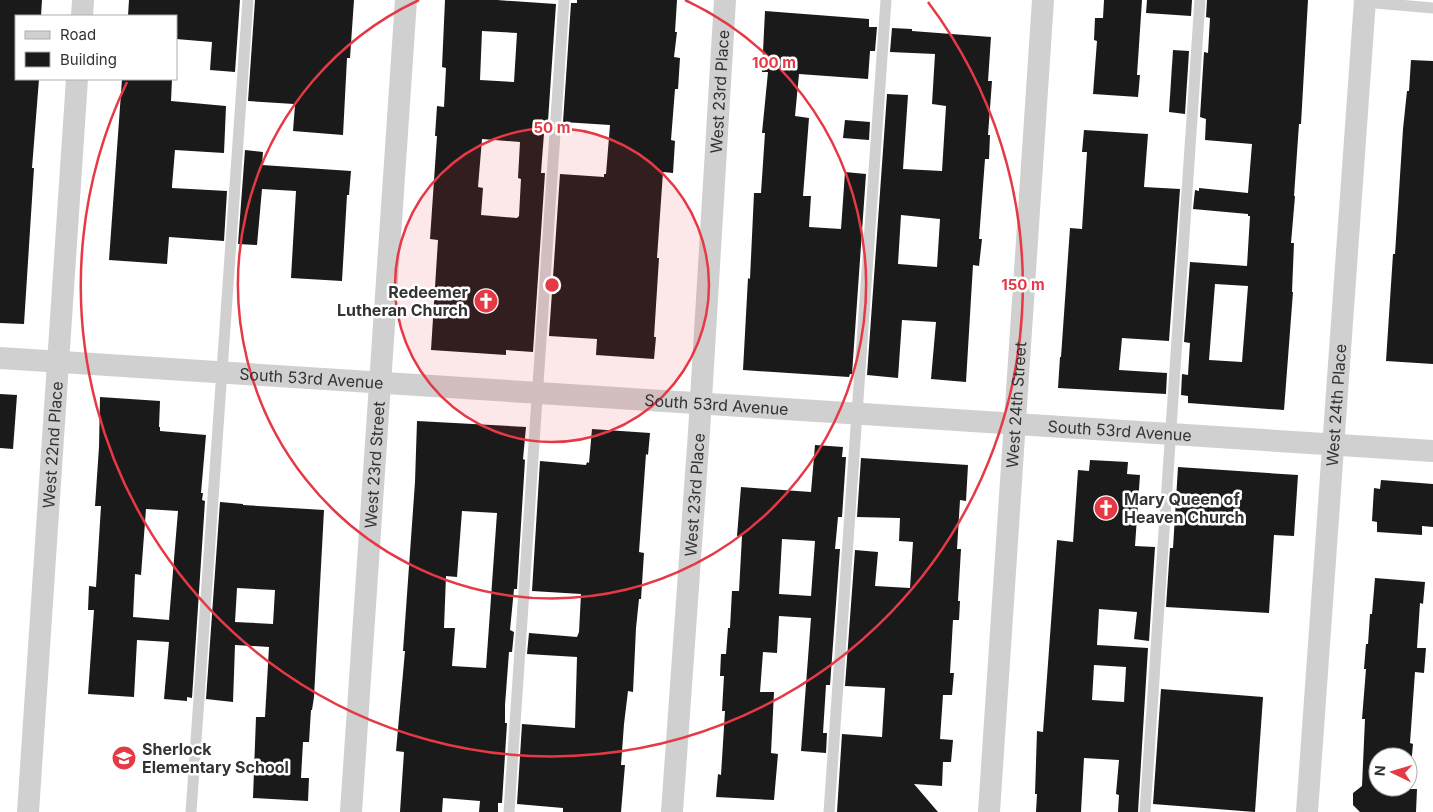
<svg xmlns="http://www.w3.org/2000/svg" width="1433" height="812" viewBox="0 0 1433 812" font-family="Inter,sans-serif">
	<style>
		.building { fill: #1a1a1a; fill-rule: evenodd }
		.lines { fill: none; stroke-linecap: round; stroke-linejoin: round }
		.lane { stroke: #d0d0d0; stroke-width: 11 }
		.street { stroke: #d0d0d0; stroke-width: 22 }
		.ring { fill: none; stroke: #e63946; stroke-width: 2.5 }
		.labels { text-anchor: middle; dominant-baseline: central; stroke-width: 5; stroke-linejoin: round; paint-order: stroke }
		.street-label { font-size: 16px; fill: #333; stroke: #fff }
		.poi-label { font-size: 16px; font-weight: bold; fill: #333; stroke: #fff; text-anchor: start }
		.centre { fill: #e63946; stroke: #fff; stroke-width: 2.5 }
		.ring-label { font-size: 15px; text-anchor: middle; font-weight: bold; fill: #e63946; stroke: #fff; stroke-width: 5; stroke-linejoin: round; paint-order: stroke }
	</style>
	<rect width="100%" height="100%" fill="#fff"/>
	<!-- building -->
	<g class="building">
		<path d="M0 0H42L41 16H16V79H39L32 168H34L24 324 0 323Z"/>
		<path d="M129 0H240L235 72 210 70 212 42 176 39V16H128Z"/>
		<path d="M255 0H354L350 58H347L343 135 293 131 295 105 294 104 248 101Z"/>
		<path d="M445 0H497L556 4 548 121H545L542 159 541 173H545L533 352 506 350V355L431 350 438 240 430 239 437 136H435L437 106 444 107 446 68 442 67ZM482 31 517 33 514 82 480 80ZM482 139 520 142 518 178 521 179 519 216 517 218 481 215 483 188 478 187Z"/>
		<path d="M577 0H677L675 32H677L674 57 680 58 678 89H675L671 140 675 141 673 173 663 172 657 258H659L654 337H656L654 359 596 355 597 339 549 336 560 174 604 177V174H606L610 125 563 122 571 3H577Z"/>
		<path d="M1104 0H1142L1137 75H1140L1138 97 1093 94 1097 41 1094 40 1095 18H1103Z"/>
		<path d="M1147 0H1192L1191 16 1146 13Z"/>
		<path d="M1207 0H1308L1301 124H1299L1294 196H1295L1291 243H1294L1292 292H1293L1284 410 1188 403V396L1181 395 1182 374 1188 375 1190 343 1184 342 1190 262 1247 266 1250 216H1248V214L1193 209 1195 190 1199 191V188L1248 193 1252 144 1205 140 1206 119 1200 117 1204 52 1208 53 1210 18 1206 17ZM1215 284 1248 286 1242 362 1209 360Z"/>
		<path d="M765 11 869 19V27H877L875 51H870L868 79 799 74 795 116 809 118 803 196H811L809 227 841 229 845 172 866 174 852 374H850L849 377 743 370 748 278 750 279 754 193H761L765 133H762L768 72H762Z"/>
		<path d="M892 28 912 29V31L991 37 988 81H992L988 135H990L989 159H985L979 239H982L979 266 973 265 966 382 931 379 936 322 902 320 898 378 867 375 887 94 908 95 903 169 942 171 946 106 932 104 935 54 890 52ZM901 215 940 219 937 267 898 264Z"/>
		<path d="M1173 50 1189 51 1185 114 1169 112Z"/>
		<path d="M1411 60 1433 61V364L1386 361 1393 254H1395L1403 129 1407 91H1409Z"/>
		<path d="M122 79H172L171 101 226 106 224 153 175 150 172 186V188L227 191 224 241 169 237 167 264 109 260Z"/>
		<path d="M845 120 870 122 869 140 843 138Z"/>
		<path d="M1084 130 1148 134 1144 187 1180 189 1169 341 1122 338 1119 370 1167 373 1166 394 1058 388 1060 357H1061L1070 228 1082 229 1087 152H1082Z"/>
		<path d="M245 150 263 152 262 165 351 171 349 195H347L342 281 291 278 296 191 262 189 257 245 238 244Z"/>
		<path d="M0 394 17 395 13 449 0 448Z"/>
		<path d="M100 397 160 401 159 427H160V431L206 435 201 493H203L202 500 205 501 192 698 187 697V701L164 699 169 642 137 640 134 697 88 694 94 610H88L89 586 96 587 101 506H95L99 447ZM146 509 178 511 169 620 133 617 135 574 141 575Z"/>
		<path d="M417 421 526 427 523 459 525 460 517 589H514L510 630 514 632 512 652H509L505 705V723H507L502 803H498V812H479L480 801 443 798 442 812H400L404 752 396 751 405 651H403L415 482ZM462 511 497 513 486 668 452 666 455 628H444L446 576 457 577Z"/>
		<path d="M592 429 650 433 648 455 646 454 639 552 644 553 641 599H639L636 628 633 692 628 691 624 724 621 765H625L621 812H563V808L517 804 522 724 575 728 577 657 527 654 529 633 577 637 579 632 581 594 532 591 540 461 586 465 587 462 589 463Z"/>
		<path d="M815 445 843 447 842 457H846L842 517H838L835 549H840L830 685H826L823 733H827L826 753 801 751 811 618 779 616 777 653 763 652 760 692H774L771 753 778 754 774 800 716 797 718 774 721 775 725 711H722L724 676H720L721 654H726L728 628H730L732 591H739L742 536H737L741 487 811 492ZM782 539 815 541 811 596 779 594Z"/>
		<path d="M861 458 968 465 966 501 960 500 957 549H961L958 601H960L959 620H953L950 673H954L952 695H943L940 739 953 740 951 762H943L942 786 914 784 938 812H837L842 734 882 737 885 688 845 686 855 550 878 552 875 586 910 588 913 542 899 541 900 518 857 517Z"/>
		<path d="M1090 460 1128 462 1127 474 1140 475 1135 546 1155 547 1149 641 1134 639 1137 612 1099 609 1097 645 1148 648 1138 812H1118L1119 795 1116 794 1119 760 1084 758 1081 812H1036L1037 794H1035L1037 731 1043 732 1057 540 1073 542 1078 470 1089 471ZM1094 665 1126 667 1124 702 1092 700Z"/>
		<path d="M1178 467 1298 475 1294 536 1274 535 1269 613 1166 607 1170 548H1173Z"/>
		<path d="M1381 480 1433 484V527L1422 526V535L1377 532V522L1372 521 1374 488 1380 489Z"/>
		<path d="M220 502 243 504V505L324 510 314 697 312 710H311L309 742H303L301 778H309L308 801 253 798 256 717H265L269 647 235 645 233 702 206 699ZM237 588 275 590 273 624 235 622Z"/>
		<path d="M1375 578 1425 582 1423 604 1420 603 1417 648H1426L1424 673 1415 672 1410 743 1413 744 1409 789H1417L1416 812H1360L1353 805V793L1362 786 1365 719H1362L1366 669H1364L1366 644H1368L1370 614H1372ZM1378 757H1408V787H1378Z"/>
		<path d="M1161 689 1263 697 1255 812 1153 804Z"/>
	</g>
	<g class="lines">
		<!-- lane -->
		<g class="lane">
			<path d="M1364 2 1433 8"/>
			<path d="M191 812 248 0"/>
			<path d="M509 812 564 0"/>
			<path d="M829 812 886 0"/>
			<path d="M1145 812 1200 0"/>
		</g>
		<!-- street -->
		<g class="street">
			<path d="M82 16 83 0"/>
			<path id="s1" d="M0 358 1433 451"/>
			<path id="s2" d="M28 812 77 79"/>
			<path id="s3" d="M351 812 406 0"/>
			<path id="s4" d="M672 812 699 432 725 0"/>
			<path id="s5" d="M989 812 1043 0"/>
			<path id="s6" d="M1307 812 1365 0"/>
		</g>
	</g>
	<!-- distance rings -->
	<circle cx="552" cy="285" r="157" fill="#e63946" fill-opacity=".12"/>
	<g class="ring">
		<circle cx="552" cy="285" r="157"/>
		<path d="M685 0A314 314 0 1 1 419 0"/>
		<path d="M928 2A471 471 0 1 1 127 82"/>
	</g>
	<!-- icons -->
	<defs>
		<symbol id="church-disc" viewBox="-11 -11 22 22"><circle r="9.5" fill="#e63946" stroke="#fff"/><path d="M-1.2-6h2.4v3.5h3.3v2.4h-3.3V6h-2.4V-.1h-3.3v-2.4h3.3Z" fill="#fff"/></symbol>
		<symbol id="school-disc" viewBox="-11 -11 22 22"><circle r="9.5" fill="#e63946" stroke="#fff"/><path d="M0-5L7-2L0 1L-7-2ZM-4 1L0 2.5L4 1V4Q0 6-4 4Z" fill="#fff"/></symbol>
	</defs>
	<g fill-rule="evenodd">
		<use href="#church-disc" x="472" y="287" width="28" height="28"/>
		<use href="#church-disc" x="1092" y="494" width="28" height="28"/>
		<use href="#school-disc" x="110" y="744" width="28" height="28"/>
	</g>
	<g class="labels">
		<!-- street labels -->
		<g class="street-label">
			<text stroke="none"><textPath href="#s4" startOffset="722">West 23rd Place</textPath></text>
			<text stroke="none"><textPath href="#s1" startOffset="312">South 53rd Avenue</textPath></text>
			<text stroke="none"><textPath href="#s1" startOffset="718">South 53rd Avenue</textPath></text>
			<text stroke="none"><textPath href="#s5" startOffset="408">West 24th Street</textPath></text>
			<text stroke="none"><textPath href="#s6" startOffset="408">West 24th Place</textPath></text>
			<text stroke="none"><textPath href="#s1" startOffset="1122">South 53rd Avenue</textPath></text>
			<text stroke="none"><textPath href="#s2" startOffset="368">West 22nd Place</textPath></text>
			<text stroke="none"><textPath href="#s3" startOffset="348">West 23rd Street</textPath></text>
			<text stroke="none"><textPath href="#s4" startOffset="318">West 23rd Place</textPath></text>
		</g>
		<!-- poi labels -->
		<g class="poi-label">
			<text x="468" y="292" text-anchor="end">Redeemer<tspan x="468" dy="18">Lutheran Church</tspan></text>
			<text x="1124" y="499">Mary Queen of<tspan x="1124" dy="18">Heaven Church</tspan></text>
			<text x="142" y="749">Sherlock<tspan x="142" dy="18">Elementary School</tspan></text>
		</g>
	</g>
	<circle cx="552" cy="285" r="8" class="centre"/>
	<g class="ring-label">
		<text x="774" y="68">100 m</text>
		<text x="552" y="133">50 m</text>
		<text x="1023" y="290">150 m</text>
	</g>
	<!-- legend -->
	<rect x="15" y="15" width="162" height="65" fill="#ffffff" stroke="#adadad"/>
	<rect x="25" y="31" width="25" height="8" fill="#d0d0d0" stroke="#adadad"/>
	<text x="60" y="40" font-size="15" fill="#333333">Road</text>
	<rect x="25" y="52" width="25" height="15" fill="#1a1a1a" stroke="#adadad"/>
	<text x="60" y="65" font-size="15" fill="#333333">Building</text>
	<!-- north arrow -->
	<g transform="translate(1393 772) rotate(275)"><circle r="24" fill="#ffffff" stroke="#adadad"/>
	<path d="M0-4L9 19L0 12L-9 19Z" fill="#e63946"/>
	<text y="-8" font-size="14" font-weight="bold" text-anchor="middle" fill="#333333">N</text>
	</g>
</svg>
